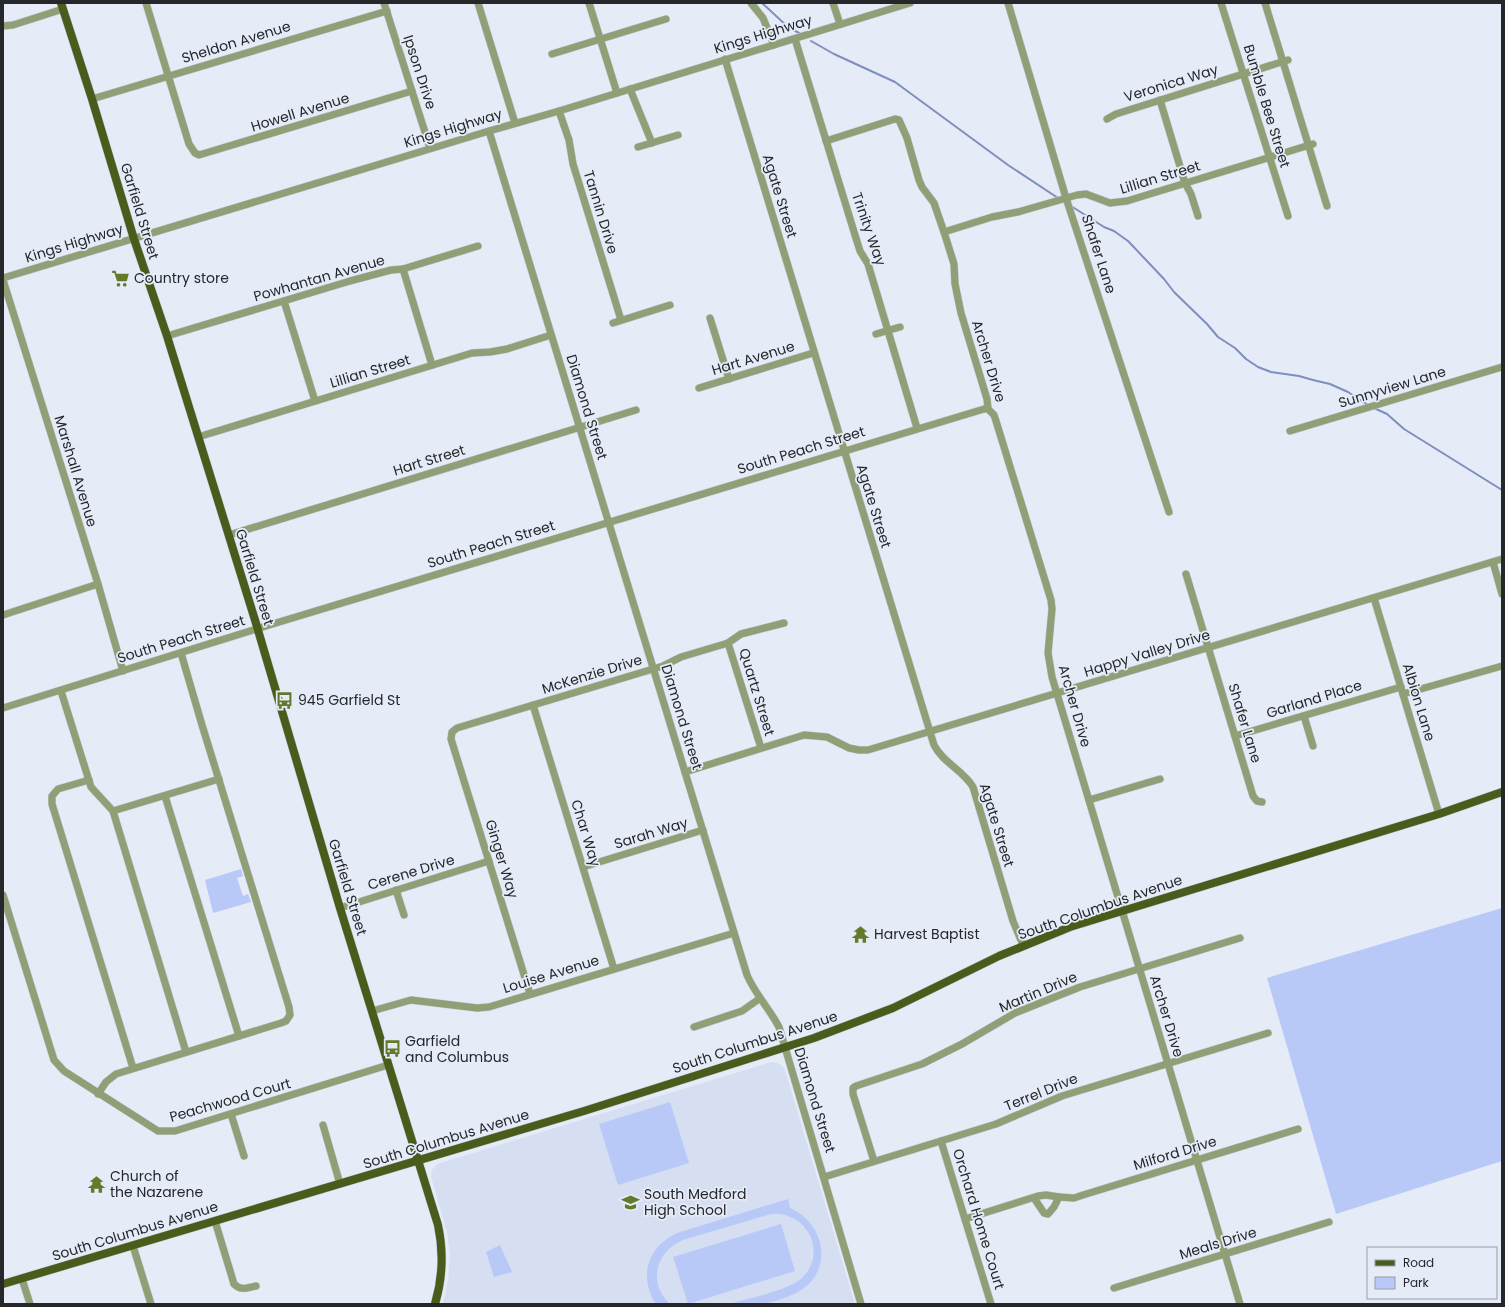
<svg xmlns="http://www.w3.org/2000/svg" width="1505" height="1307" viewBox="0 0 1505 1307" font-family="Poppins,sans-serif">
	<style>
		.built { fill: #d6def1 }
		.green { fill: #b8c9f8 }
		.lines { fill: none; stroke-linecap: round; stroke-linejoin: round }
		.stream { stroke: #7e8ebf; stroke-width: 2 }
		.minor-casing { stroke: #c3c8d3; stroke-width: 8 }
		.major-casing { stroke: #c3c8d3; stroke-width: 9 }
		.minor { stroke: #909f75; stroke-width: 7 }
		.major { stroke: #4a5c1b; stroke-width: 8 }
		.labels { text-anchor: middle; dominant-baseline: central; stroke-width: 3.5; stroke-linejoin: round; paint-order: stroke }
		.street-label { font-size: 14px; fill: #25272b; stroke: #e6ebf8 }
		.poi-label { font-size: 14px; fill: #25272b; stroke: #e6ebf8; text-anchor: start }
	</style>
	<rect width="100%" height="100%" fill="#e6ebf8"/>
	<!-- built -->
	<path class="built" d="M771 1062 778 1063 781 1065 785 1070 855 1304H443L448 1281 450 1255 447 1232 431 1177 432 1170 437 1164Z"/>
	<!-- green -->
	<g class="green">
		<path d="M241 869 243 876 237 878 243 896 248 894 251 902 213 913 205 880Z"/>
		<path d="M1502 908V1161L1336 1214 1267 978Z"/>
		<path d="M670 1102 689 1163 618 1185 599 1124Z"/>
		<path d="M788 1199 790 1208C827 1224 834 1274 796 1293 786 1298 771 1303 760 1304 750 1305 739 1304 729 1304 747 1299 788 1290 801 1279 829 1253 807 1211 771 1214L683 1240C656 1251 647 1283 670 1304H656L655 1303C638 1274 649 1244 680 1232Z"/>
		<path d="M781 1224 795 1271 688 1304 673 1257Z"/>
		<path d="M500 1245 512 1272 494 1277 486 1252Z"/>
	</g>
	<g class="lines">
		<!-- stream -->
		<g class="stream">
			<path d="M762 3 788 27 799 33"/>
			<path d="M811 41 834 54 895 82 1008 165 1058 198"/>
			<path d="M1071 206 1104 227 1114 231 1128 241 1164 279 1174 292 1207 324 1218 337 1235 348 1246 359 1258 367 1271 372 1299 376 1313 380 1330 384 1348 392 1368 405"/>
			<path d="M1374 408 1387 414 1404 429 1502 490"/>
		</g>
		<defs>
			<g id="minor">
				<path d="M146 3 189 144 195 153 199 155 412 91"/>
				<path d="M384 3 430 148"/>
				<path d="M478 3 515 123"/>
				<path d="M589 3 617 93"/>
				<path d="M751 3 763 18 774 45"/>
				<path d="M833 3 840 24"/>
				<path d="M1008 3 1066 198 1169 512"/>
				<path d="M1221 3 1288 216"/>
				<path d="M1265 3 1327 206"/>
				<path d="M3 26 13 25 63 9"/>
				<path d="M795 39 855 235 860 251 868 264 917 428"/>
				<path d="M552 54 666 19"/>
				<path d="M725 59 934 745C943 763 963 770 973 787L1013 921 1023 945"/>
				<path d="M630 89 652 143"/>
				<path d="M92 99 387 11"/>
				<path d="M1160 100 1185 183 1191 194 1198 216"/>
				<path d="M559 111 569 140 573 164 621 320"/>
				<path d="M1107 119 1116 114 1288 60"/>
				<path d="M489 131 747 975C755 994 769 1008 779 1027L861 1304"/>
				<path d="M826 141 895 119 899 120 907 138 919 180 922 187 934 203 944 232 954 264 955 284 961 313 987 399 988 409 994 415 996 421 1051 600 1052 609 1048 653 1052 677 1240 1304"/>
				<path d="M638 147 678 135"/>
				<path d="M944 232 992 217 1018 212 1077 195 1086 194 1110 203 1127 201 1313 144"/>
				<path d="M403 269 432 365"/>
				<path d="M3 278 489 131 559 111 910 3"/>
				<path d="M3 280 98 584 123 671"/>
				<path d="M284 301 315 401"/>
				<path d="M710 318 729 379"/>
				<path d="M613 323 670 305"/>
				<path d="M876 334 900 327"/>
				<path d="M167 336 350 281 391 270 403 269 478 246"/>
				<path d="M699 388 813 353"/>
				<path d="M1290 431 1502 367"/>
				<path d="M198 437 472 353 490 352 507 349 551 335"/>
				<path d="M229 535 636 410"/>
				<path d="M1493 562 1502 594"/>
				<path d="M1186 574 1253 796 1257 801 1262 802"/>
				<path d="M1374 598 1439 814"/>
				<path d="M3 615 98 584"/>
				<path d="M728 643 761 748"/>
				<path d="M61 691 91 787 113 811 186 1052"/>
				<path d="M1403 694 1502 666"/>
				<path d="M533 705 614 969"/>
				<path d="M3 708 266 626 984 409H988"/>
				<path d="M1304 716 1313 746"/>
				<path d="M1235 736 1401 687"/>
				<path d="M685 772 804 735 827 737 849 748 859 750H868L1502 559"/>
				<path d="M89 780 58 789 52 796V804L133 1068"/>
				<path d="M165 796 239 1036"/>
				<path d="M1089 800 1160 779"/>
				<path d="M113 811 219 779"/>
				<path d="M583 867 703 830"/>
				<path d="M396 890 404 915"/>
				<path d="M3 895 54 1060 64 1071 158 1131H175L388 1065"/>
				<path d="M340 908 489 861"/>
				<path d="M530 994 451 739 452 732 457 728 663 666 681 657 728 643 741 634 784 623"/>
				<path d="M372 1011 411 1000 477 1008 489 1007 734 933"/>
				<path d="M694 1027 742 1011 759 999"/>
				<path d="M98 1094 106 1082 116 1074 281 1023 286 1021 290 1015 289 1007 202 725 181 653"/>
				<path d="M231 1114 244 1156"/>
				<path d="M323 1125 340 1184"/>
				<path d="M941 1141 991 1304"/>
				<path d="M874 1161 853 1094V1088L856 1086 922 1064 962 1044 1015 1013 1080 987 1240 938"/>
				<path d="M824 1177 996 1124 1062 1096 1268 1033"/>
				<path d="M1034 1198 1044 1213 1048 1214 1054 1207 1059 1197 1074 1198 1083 1195 1298 1129"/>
				<path d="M965 1219 1038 1196 1046 1195 1059 1197"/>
				<path d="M215 1221 234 1284C241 1291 247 1288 256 1286"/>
				<path d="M133 1246 151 1304"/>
				<path d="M22 1279 30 1304"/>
				<path d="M1114 1288 1329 1222"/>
			</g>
			<g id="major">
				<path d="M61 3 92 99 134 239 167 336 255 620 340 908 438 1225C444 1253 443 1277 435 1304"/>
				<path d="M3 1284 584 1111 814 1038 893 1008 999 956 1070 927 1439 814 1502 792"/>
			</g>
		</defs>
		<!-- minor casing -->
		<use href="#minor" class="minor-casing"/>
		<!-- major casing -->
		<use href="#major" class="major-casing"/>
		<!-- minor -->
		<use href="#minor" class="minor"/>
		<!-- major -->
		<use href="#major" class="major"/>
	</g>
	<!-- icons -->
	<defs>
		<symbol id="supermarket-bare" viewBox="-9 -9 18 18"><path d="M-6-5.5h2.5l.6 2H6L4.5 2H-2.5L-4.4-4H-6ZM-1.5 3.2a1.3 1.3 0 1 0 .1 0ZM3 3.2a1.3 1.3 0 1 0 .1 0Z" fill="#637a2b" stroke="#e6ebf8" stroke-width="2.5" paint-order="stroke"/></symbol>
		<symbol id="bus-bare" viewBox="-9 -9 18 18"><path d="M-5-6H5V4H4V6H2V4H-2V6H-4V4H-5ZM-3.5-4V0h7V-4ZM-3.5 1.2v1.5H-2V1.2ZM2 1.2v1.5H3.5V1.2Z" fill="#637a2b" stroke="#e6ebf8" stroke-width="2.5" paint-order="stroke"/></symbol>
		<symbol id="temple-bare" viewBox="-9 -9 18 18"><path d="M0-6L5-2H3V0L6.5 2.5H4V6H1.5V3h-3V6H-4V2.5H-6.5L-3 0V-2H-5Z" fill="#637a2b" stroke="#e6ebf8" stroke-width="2.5" paint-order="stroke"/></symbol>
		<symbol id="school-bare" viewBox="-9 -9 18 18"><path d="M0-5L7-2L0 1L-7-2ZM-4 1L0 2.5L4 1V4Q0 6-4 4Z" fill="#637a2b" stroke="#e6ebf8" stroke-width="2.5" paint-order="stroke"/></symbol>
	</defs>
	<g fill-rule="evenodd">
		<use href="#supermarket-bare" x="108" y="266" width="25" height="25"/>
		<use href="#bus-bare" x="272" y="688" width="25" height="25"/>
		<use href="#temple-bare" x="848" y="922" width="25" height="25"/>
		<use href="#bus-bare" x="380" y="1036" width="25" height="25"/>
		<use href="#temple-bare" x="84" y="1172" width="25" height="25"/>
		<use href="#school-bare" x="618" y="1190" width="25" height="25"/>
	</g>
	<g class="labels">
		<!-- street labels -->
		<g class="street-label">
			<text transform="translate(763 34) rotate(-17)">Kings Highway</text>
			<text transform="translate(236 42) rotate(-17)">Sheldon Avenue</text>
			<text transform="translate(420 72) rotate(72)">Ipson Drive</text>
			<text transform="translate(1171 83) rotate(-17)">Veronica Way</text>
			<text transform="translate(1267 106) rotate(73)">Bumble Bee Street</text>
			<text transform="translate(300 112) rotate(-17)">Howell Avenue</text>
			<text transform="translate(453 128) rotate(-17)">Kings Highway</text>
			<text transform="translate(1160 177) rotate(-17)">Lillian Street</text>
			<text transform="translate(780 196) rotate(73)">Agate Street</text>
			<text transform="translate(140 211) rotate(73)">Garfield Street</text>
			<text transform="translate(601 212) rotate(73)">Tannin Drive</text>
			<text transform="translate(869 229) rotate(71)">Trinity Way</text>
			<text transform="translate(74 243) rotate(-17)">Kings Highway</text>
			<text transform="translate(1099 254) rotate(72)">Shafer Lane</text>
			<text transform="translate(319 278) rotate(-16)">Powhantan Avenue</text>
			<text transform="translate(753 358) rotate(-17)">Hart Avenue</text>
			<text transform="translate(989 361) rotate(73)">Archer Drive</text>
			<text transform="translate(370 371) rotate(-17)">Lillian Street</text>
			<text transform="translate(1392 387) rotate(-17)">Sunnyview Lane</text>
			<text transform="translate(587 407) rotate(73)">Diamond Street</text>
			<text transform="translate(801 450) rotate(-17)">South Peach Street</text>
			<text transform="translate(429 460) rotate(-17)">Hart Street</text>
			<text transform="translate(76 471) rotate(73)">Marshall Avenue</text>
			<text transform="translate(874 506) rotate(73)">Agate Street</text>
			<text transform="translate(491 544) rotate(-17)">South Peach Street</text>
			<text transform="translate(255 577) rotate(73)">Garfield Street</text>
			<text transform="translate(181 639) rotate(-17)">South Peach Street</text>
			<text transform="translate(1147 653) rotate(-17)">Happy Valley Drive</text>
			<text transform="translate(592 674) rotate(-17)">McKenzie Drive</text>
			<text transform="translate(757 692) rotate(73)">Quartz Street</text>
			<text transform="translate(1314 699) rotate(-17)">Garland Place</text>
			<text transform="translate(1419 702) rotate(73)">Albion Lane</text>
			<text transform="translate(1075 706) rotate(74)">Archer Drive</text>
			<text transform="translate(682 717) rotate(73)">Diamond Street</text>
			<text transform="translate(1245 723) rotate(73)">Shafer Lane</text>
			<text transform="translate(997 825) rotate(73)">Agate Street</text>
			<text transform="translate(586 833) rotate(73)">Char Way</text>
			<text transform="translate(651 833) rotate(-17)">Sarah Way</text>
			<text transform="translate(502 859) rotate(73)">Ginger Way</text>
			<text transform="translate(411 872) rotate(-17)">Cerene Drive</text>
			<text transform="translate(348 887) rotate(73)">Garfield Street</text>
			<text transform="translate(1100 907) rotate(-19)">South Columbus Avenue</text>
			<text transform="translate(551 974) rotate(-17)">Louise Avenue</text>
			<text transform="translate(1038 992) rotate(-23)">Martin Drive</text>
			<text transform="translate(1167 1016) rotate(73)">Archer Drive</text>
			<text transform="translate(755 1042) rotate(-18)">South Columbus Avenue</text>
			<text transform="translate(1041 1092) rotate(-22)">Terrel Drive</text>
			<text transform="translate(230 1100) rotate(-16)">Peachwood Court</text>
			<text transform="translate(815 1100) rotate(73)">Diamond Street</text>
			<text transform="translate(446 1139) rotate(-17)">South Columbus Avenue</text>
			<text transform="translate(1175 1153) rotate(-17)">Milford Drive</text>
			<text transform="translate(979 1219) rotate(73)">Orchard Home Court</text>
			<text transform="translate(135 1231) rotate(-17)">South Columbus Avenue</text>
			<text transform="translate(1218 1243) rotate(-17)">Meals Drive</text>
		</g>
		<!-- poi labels -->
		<g class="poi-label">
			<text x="134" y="278">Country store</text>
			<text x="298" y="700">945 Garfield St</text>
			<text x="874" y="934">Harvest Baptist</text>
			<text x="405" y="1041">Garfield<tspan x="405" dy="16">and Columbus</tspan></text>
			<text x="110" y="1176">Church of<tspan x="110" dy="16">the Nazarene</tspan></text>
			<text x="644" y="1194">South Medford<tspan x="644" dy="16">High School</tspan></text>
		</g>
	</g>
	<!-- border -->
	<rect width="1505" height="1307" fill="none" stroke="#25272b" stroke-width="8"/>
	<!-- legend -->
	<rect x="1367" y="1247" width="130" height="52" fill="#e6ebf8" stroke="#999da6"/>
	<rect x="1375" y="1260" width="20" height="6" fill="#4a5c1b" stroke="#999da6"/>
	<text x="1403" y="1267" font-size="12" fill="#25272b">Road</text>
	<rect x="1375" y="1277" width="20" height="12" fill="#b8c9f8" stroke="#999da6"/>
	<text x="1403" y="1287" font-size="12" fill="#25272b">Park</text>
</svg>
